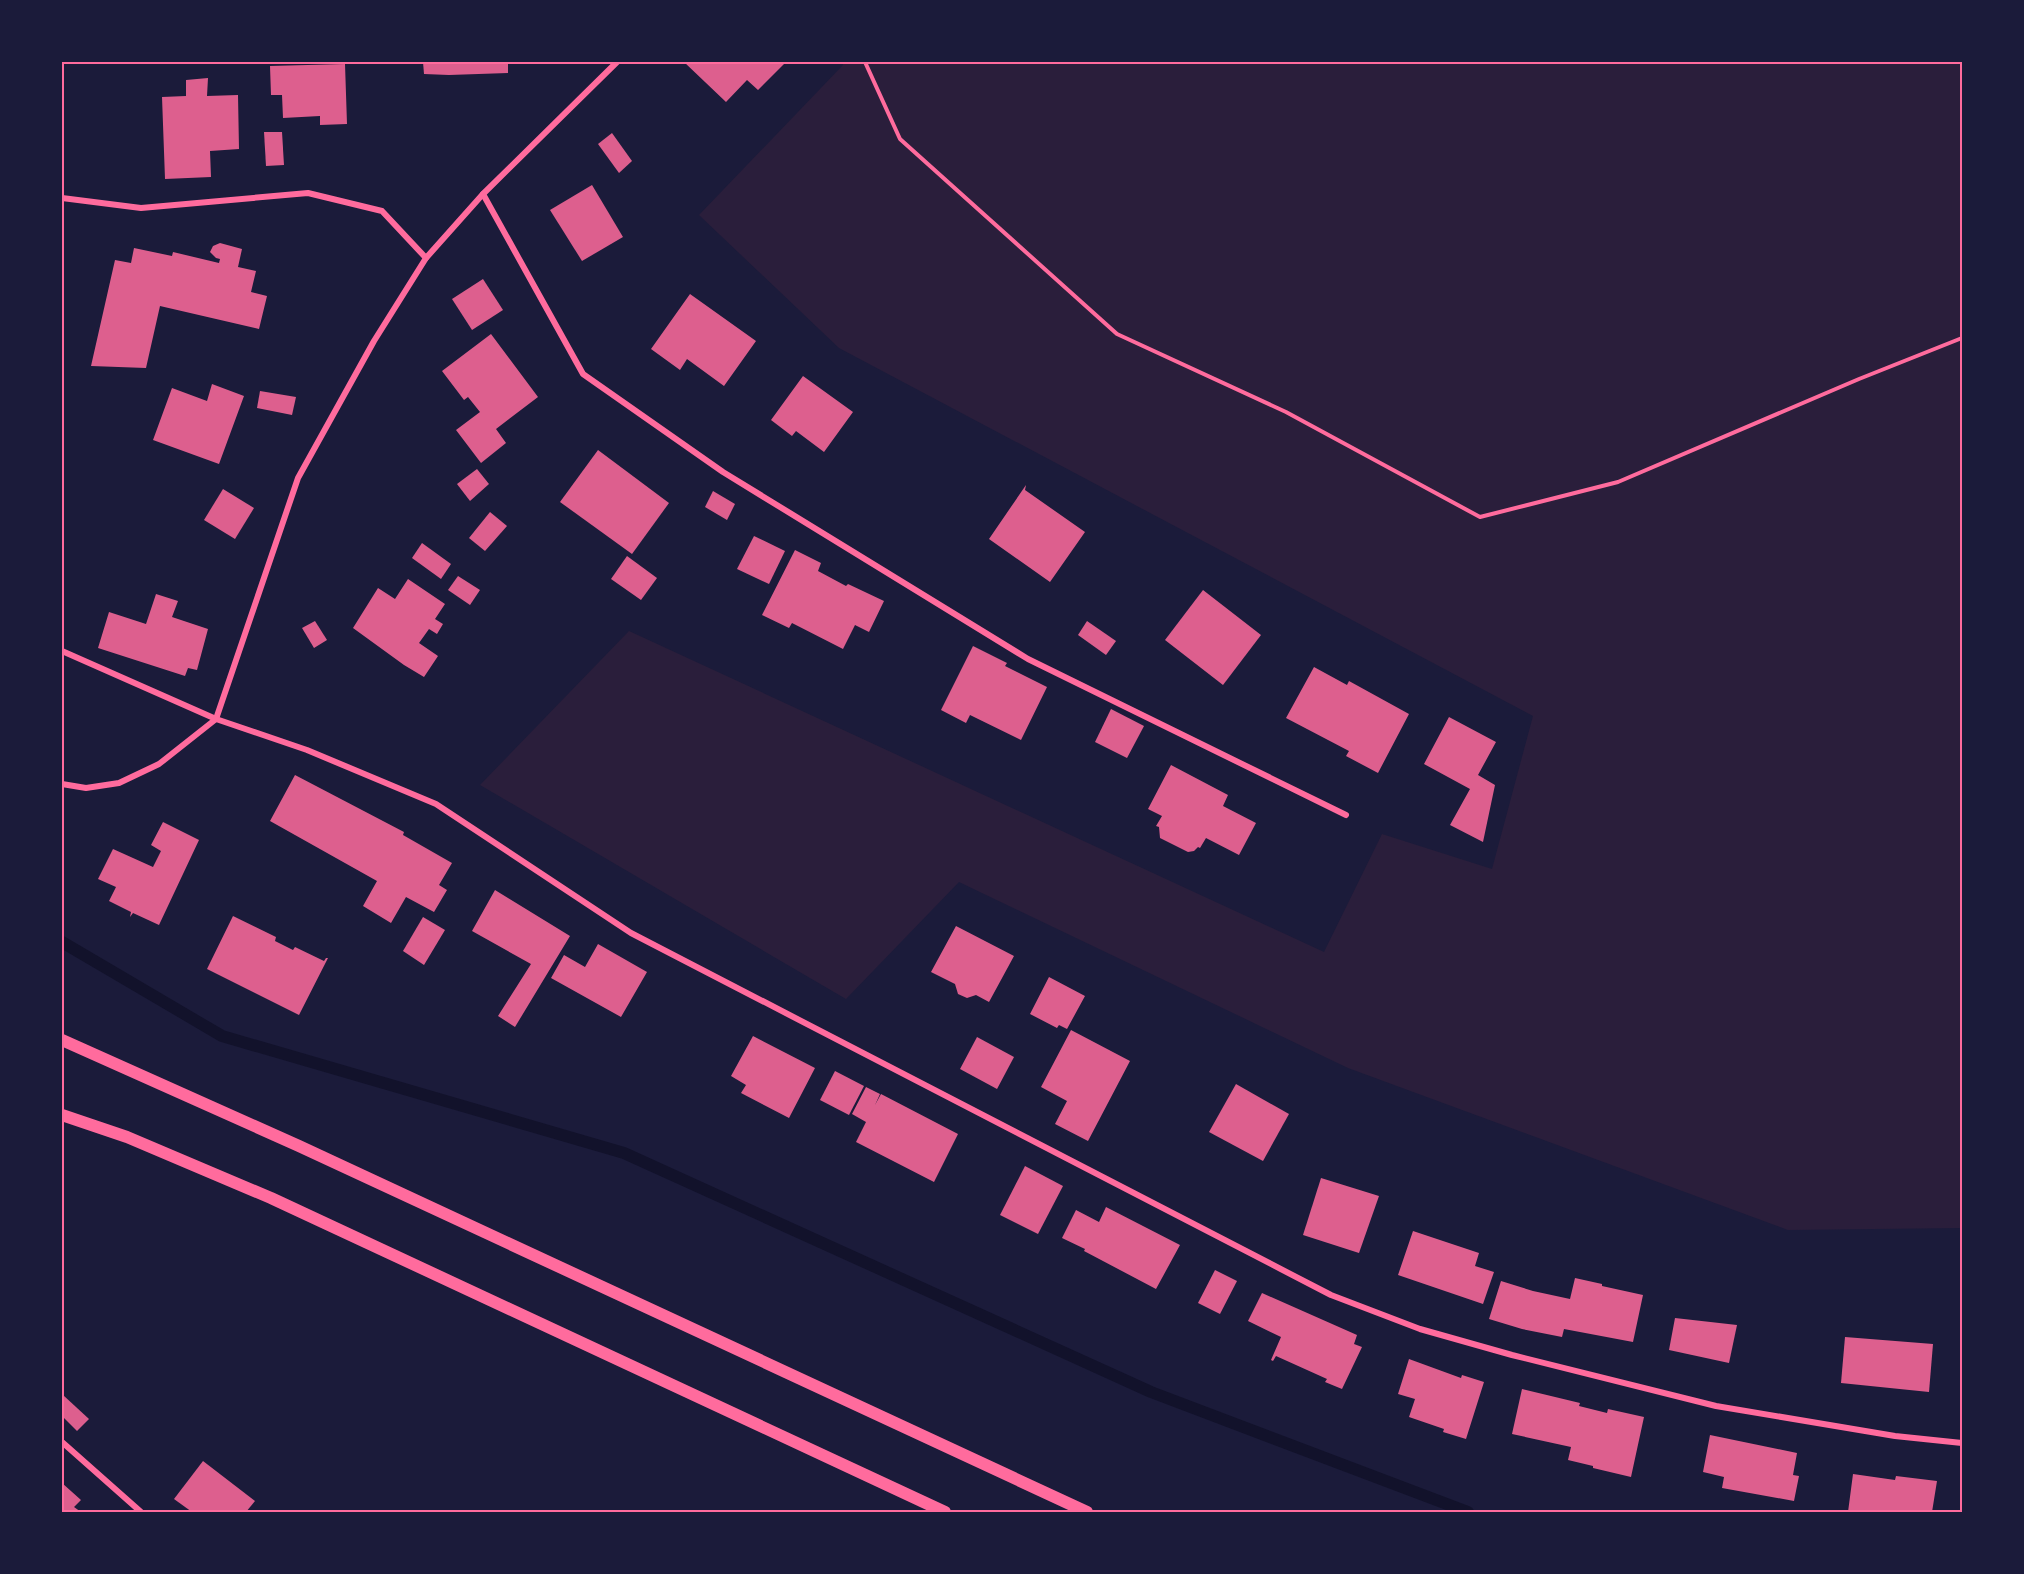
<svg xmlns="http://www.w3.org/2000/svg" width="2024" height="1574" viewBox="0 0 2024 1574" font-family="'Public Sans',sans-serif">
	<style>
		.green { fill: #2a1e3b }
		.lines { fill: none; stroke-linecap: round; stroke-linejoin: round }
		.stream { stroke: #12122b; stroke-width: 12 }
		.building { fill: #dd5f8e }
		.path { stroke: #ff6b9d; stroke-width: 4 }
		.minor { stroke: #ff6b9d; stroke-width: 6 }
		.secondary { stroke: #ff6b9d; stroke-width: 12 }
		.neatline { fill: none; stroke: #ff6b9d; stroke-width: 2 }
	</style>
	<rect width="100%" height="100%" fill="#1b1b3a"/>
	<!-- green -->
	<path class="green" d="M842 62H1962V1228L1788 1230 1348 1068 959 882 846 999 480 785 629 631 1324 952 1382 834 1492 869 1533 716 839 348 699 215 843 65Z"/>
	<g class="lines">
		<!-- stream -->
		<path class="stream" d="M62 942 222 1036 624 1153 1151 1392 1468 1512"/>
	</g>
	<!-- building -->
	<g class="building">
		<path d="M423 62H508V73L449 75 424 74Z"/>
		<path d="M684 62H786L758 90 747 80 726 102Z"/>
		<path d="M345 64 347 124 320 125V116L283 118 282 95H271L270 66Z"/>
		<path d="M208 78 207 96 238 95 239 149 210 151 211 177 165 179 162 97 186 96V80Z"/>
		<path d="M264 132H282L284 165 266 166Z"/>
		<path d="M612 133 632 161 619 173 598 144Z"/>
		<path d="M592 185 623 237 582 261 550 210Z"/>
		<path d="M220 243 242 249 238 267 256 271 251 292 267 296 259 329 160 306 146 368 91 366 115 260 131 263 134 248 172 256 173 252 219 263 220 259 216 258 210 252 213 246Z"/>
		<path d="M483 279 503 310 472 330 452 299Z"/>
		<path d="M690 294 756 341 724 386 687 359 680 370 651 349Z"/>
		<path d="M491 334 538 397 496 429 506 443 481 463 456 430 480 412 468 397 464 400 442 371Z"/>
		<path d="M803 376 853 412 824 452 796 431 792 436 771 420Z"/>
		<path d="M212 384 244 396 219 464 153 440 172 388 207 401Z"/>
		<path d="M260 391 296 397 292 415 257 408Z"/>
		<path d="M598 450 669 503 632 554 560 502Z"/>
		<path d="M477 469 489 484 470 501 457 484Z"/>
		<path d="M1026 485 1025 490 1085 532 1050 582 989 539Z"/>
		<path d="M223 489 254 508 235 539 204 520Z"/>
		<path d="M713 491 735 504 727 520 705 507Z"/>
		<path d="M490 512 507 526 485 551 469 538Z"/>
		<path d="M754 536 785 551 769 584 737 569Z"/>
		<path d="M422 543 451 564 441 579 412 558Z"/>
		<path d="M795 550 821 563 818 571 846 586 848 584 884 601 869 632 855 625 843 649 792 623 789 628 762 615Z"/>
		<path d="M627 556 657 578 641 600 611 579Z"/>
		<path d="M458 576 480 590 470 605 448 590Z"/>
		<path d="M408 579 445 604 435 619 443 624 437 634 429 629 419 643 438 656 424 677 404 665 353 628 378 588 395 599Z"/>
		<path d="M1203 590 1261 635 1223 685 1165 640Z"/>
		<path d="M156 594 178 601 172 617 208 629 197 670 188 668 185 676 98 648 109 612 146 624Z"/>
		<path d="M315 621 327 640 314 648 302 628Z"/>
		<path d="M1087 621 1116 641 1106 655 1078 635Z"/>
		<path d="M973 646 1007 663 1005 666 1047 687 1021 740 970 715 966 723 941 710Z"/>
		<path d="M1314 667 1347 685 1349 681 1409 714 1378 773 1346 756 1349 751 1286 718Z"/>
		<path d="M1111 709 1144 726 1127 758 1095 742Z"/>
		<path d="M1449 717 1496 742 1478 775 1495 785 1483 842 1450 825 1470 789 1424 764Z"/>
		<path d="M1171 765 1228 795 1223 806 1256 823 1239 855 1206 838 1200 848 1198 847 1194 851 1188 852 1160 838 1159 827 1156 826 1162 816 1148 809Z"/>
		<path d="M295 775 404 832 403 835 452 863 439 885 447 890 434 912 406 897 391 923 363 906 377 881 270 821Z"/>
		<path d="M163 822 199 840 159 925 133 913 130 917 131 912 109 901 116 887 98 879 113 849 153 867 161 851 151 845Z"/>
		<path d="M495 890 570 936 515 1027 498 1016 531 964 472 931Z"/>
		<path d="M233 916 276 937 275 941 293 950 295 947 324 961 326 958H328L299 1015 207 969Z"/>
		<path d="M423 917 445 930 424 965 403 951Z"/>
		<path d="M956 926 1014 956 989 1002 976 995 967 998 958 994 955 984 931 972Z"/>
		<path d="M598 944 647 972 621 1017 551 978 564 955 585 967Z"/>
		<path d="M1049 977 1085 996 1067 1029 1059 1025 1057 1028 1030 1014Z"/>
		<path d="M1071 1030 1130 1061 1088 1141 1055 1124 1067 1101 1041 1087Z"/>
		<path d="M753 1036 815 1068 789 1118 741 1093 746 1085 731 1076Z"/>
		<path d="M977 1037 1014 1057 997 1089 960 1069Z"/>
		<path d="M835 1071 864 1086 849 1115 820 1100Z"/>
		<path d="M1236 1084 1289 1114 1263 1161 1209 1132Z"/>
		<path d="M866 1087 880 1094 875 1105 881 1094 958 1134 934 1182 856 1142 866 1122 852 1114Z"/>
		<path d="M1025 1166 1063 1186 1038 1234 1000 1215Z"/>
		<path d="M1321 1178 1379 1196 1359 1253 1303 1235Z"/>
		<path d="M1106 1207 1180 1245 1156 1289 1084 1251 1085 1249 1062 1238 1076 1210 1099 1222Z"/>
		<path d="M1413 1231 1479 1253 1475 1266 1494 1272 1483 1304 1398 1275Z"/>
		<path d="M1215 1270 1237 1281 1220 1314 1198 1303Z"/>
		<path d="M1575 1278 1602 1284V1286L1643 1295 1633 1342 1564 1329 1562 1337 1522 1329 1489 1319 1501 1281 1533 1291 1570 1299Z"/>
		<path d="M1262 1293 1357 1335 1354 1344 1362 1347 1342 1389 1325 1382 1327 1379 1276 1356 1273 1361 1271 1360 1281 1337 1248 1321Z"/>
		<path d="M1675 1318 1737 1325 1729 1363 1669 1350Z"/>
		<path d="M1845 1337 1933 1344 1929 1392 1841 1383Z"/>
		<path d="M1409 1359 1461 1378 1462 1375 1484 1382 1466 1439 1443 1432 1444 1429 1409 1417 1415 1399 1398 1394Z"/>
		<path d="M1522 1389 1580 1403 1579 1406 1607 1413 1608 1409 1644 1417 1631 1477 1593 1468V1466L1568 1460 1571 1447 1512 1434Z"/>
		<path d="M63 1395 89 1419 77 1431 62 1416V1396Z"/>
		<path d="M1710 1435 1797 1453 1793 1475 1799 1476 1794 1501 1722 1488 1724 1477 1703 1472Z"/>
		<path d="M203 1461 255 1501 246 1512H192L174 1499Z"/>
		<path d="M1853 1474 1895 1480 1896 1476 1937 1481 1932 1512H1848Z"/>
		<path d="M62 1483 81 1500 74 1507 81 1512H62Z"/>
	</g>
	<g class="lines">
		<!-- path -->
		<path class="path" d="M865 62 900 139 1117 334 1286 412 1480 517 1618 482 1859 379 1962 338"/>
		<!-- minor -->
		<g class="minor">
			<path d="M483 194 583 374 723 472 1028 659 1346 815"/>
			<path d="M62 198 141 208 308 193 382 211 426 258"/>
			<path d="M62 651 216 719 307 750 436 804 631 933 1331 1295 1420 1329 1512 1355 1716 1406 1895 1436 1962 1443"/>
			<path d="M62 784 86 788 119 783 159 764 216 719 298 478 374 341 426 258 483 194 617 62"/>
			<path d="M62 1442 141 1512"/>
		</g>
		<!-- secondary -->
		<g class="secondary">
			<path d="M62 1040 299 1146 1087 1512"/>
			<path d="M62 1115 127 1137 271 1198 945 1512"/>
		</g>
	</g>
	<!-- border -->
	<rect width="2024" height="1574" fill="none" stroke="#1b1b3a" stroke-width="126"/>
	<rect x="63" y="63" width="1898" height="1448" class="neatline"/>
</svg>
